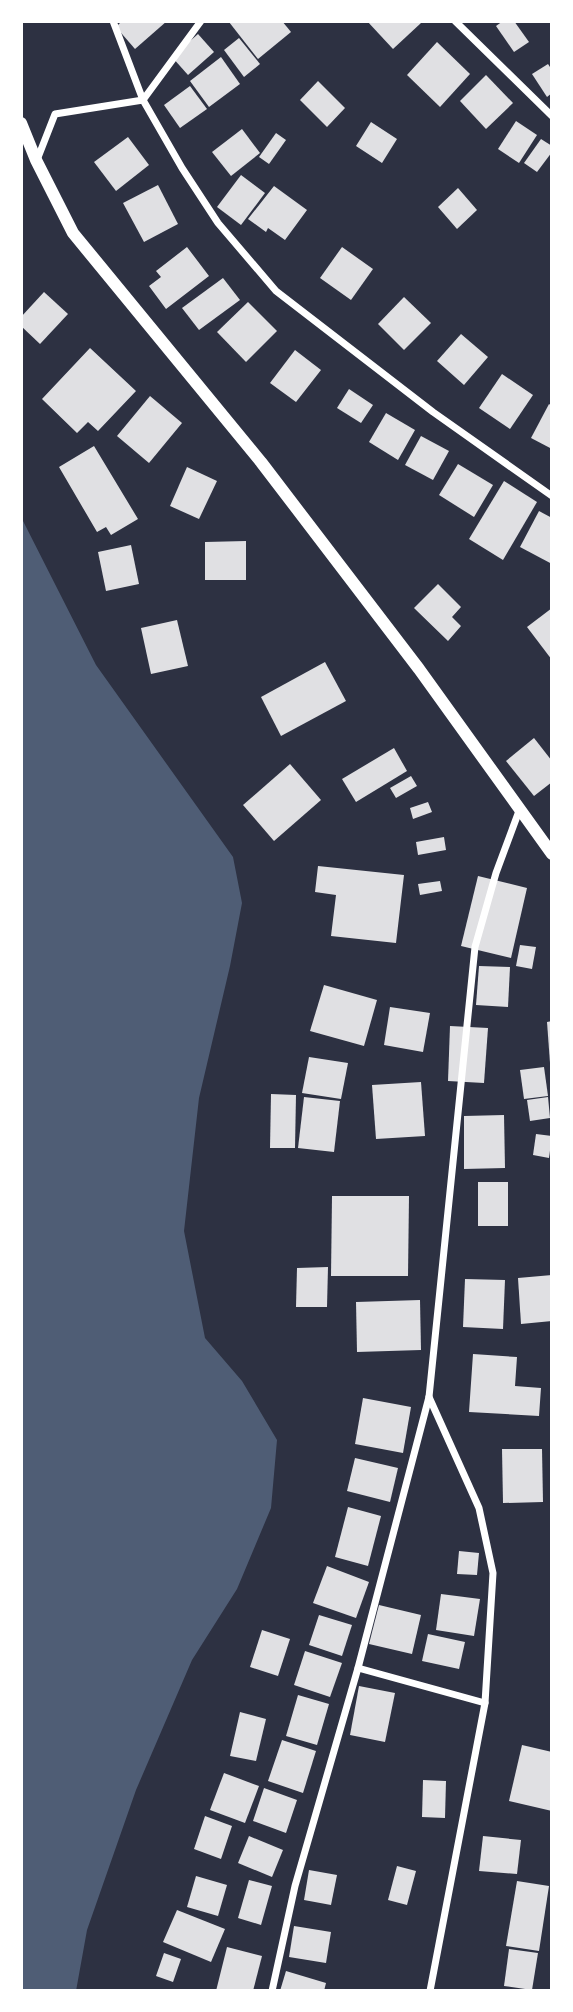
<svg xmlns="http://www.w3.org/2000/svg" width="573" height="2012" viewBox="0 0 573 2012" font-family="'PT Sans Narrow',sans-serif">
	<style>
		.water { fill: #4f5d75 }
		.building { fill: #e0e0e3 }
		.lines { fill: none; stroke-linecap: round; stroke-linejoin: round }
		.minor { stroke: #fff; stroke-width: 7 }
		.tertiary { stroke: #fff; stroke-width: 12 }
	</style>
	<rect width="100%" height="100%" fill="#2d3142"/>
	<!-- water -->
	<path class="water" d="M21 517 96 665 233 857 242 903 230 966 199 1098 184 1231 205 1338 242 1381 277 1440 271 1508 237 1589 192 1660 136 1790 87 1930 76 1991H21Z"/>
	<!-- building -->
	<g class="building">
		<path d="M122 21H167L135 49 116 27Z"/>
		<path d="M231 21H282L291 32 258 59 229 22Z"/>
		<path d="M367 21H419L421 23 393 49Z"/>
		<path d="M503 21H514L529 42 514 52 496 26Z"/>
		<path d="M198 34 214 52 188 75 172 57Z"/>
		<path d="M239 38 260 64 244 77 224 50Z"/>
		<path d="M437 42 470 74 440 107 407 75Z"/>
		<path d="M221 57 240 84 209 107 190 81Z"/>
		<path d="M548 64 552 70V93L547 97 532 74Z"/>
		<path d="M486 75 513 103 486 129 460 101Z"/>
		<path d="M318 81 345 108 327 127 300 100Z"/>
		<path d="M190 86 207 109 180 128 164 105Z"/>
		<path d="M516 121 537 135 519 163 498 149Z"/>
		<path d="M371 122 397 139 382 163 356 146Z"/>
		<path d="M242 129 260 153 231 176 212 152Z"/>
		<path d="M276 133 286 140 269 164 259 157Z"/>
		<path d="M128 137 149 165 116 191 94 162Z"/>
		<path d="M541 139 552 146V152L537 172 524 163Z"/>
		<path d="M241 175 265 193 241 225 217 207Z"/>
		<path d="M158 185 178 224 144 242 123 203Z"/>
		<path d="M274 186 307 210 285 240 268 228 266 232 248 219Z"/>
		<path d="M458 188 477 210 457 229 438 207Z"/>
		<path d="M187 247 209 276 166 309 149 286 161 277 156 271Z"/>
		<path d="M342 247 373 269 351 300 320 278Z"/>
		<path d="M223 278 240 300 199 330 182 308Z"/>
		<path d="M44 292 68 314 40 344 21 326V317Z"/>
		<path d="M404 297 431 323 404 350 378 324Z"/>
		<path d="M248 302 277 331 246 362 217 332Z"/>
		<path d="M461 334 488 357 464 385 437 361Z"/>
		<path d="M90 348 136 391 98 431 88 422 77 433 42 399Z"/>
		<path d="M295 350 321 370 296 402 270 383Z"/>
		<path d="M502 374 533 395 510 429 479 408Z"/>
		<path d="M349 389 373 405 361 423 337 408Z"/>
		<path d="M150 396 182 423 149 463 117 436Z"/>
		<path d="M549 404 552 406V449L531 438Z"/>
		<path d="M386 413 415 430 398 460 369 442Z"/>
		<path d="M421 436 449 451 433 480 405 465Z"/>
		<path d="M94 446 138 519 111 535 106 527 97 532 59 467Z"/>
		<path d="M458 464 493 485 474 517 439 495Z"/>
		<path d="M187 467 217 481 199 519 170 506Z"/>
		<path d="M504 481 537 502 503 560 469 539Z"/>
		<path d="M539 511 552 518V564L520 547Z"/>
		<path d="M246 541V580H205V542Z"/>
		<path d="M131 545 139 584 106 591 98 552Z"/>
		<path d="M438 584 461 607 452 617 461 626 448 641 414 608Z"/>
		<path d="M552 608V660L527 627Z"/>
		<path d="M177 620 188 666 151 674 141 628Z"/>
		<path d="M325 662 346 701 281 736 261 697Z"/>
		<path d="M534 738 552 761V782L534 796 506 761Z"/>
		<path d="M394 748 407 771 356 802 342 779Z"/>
		<path d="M290 764 321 800 274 841 243 805Z"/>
		<path d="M411 776 417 786 396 798 390 788Z"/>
		<path d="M428 802 432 812 413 819 410 808Z"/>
		<path d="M444 837 446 850 418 855 416 842Z"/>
		<path d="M318 866 404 875 396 943 331 936 336 895 315 892Z"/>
		<path d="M478 876 527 888 511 958 461 946Z"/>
		<path d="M440 881 442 891 420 895 418 884Z"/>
		<path d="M520 945 536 947 532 969 516 966Z"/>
		<path d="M479 966 510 967 508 1007 476 1005Z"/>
		<path d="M324 985 377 1000 364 1046 310 1031Z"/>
		<path d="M390 1007 430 1013 423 1052 384 1045Z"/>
		<path d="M552 1021V1062L550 1063 547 1022Z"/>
		<path d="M450 1026 488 1028 484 1083 448 1081Z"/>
		<path d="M309 1057 348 1063 341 1099 302 1093Z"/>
		<path d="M544 1067 548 1096 524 1099 520 1070Z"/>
		<path d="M421 1082 425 1136 376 1139 372 1085Z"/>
		<path d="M271 1094 296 1095 295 1148H270Z"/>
		<path d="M304 1097 340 1101 334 1152 298 1148Z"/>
		<path d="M548 1097 550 1118 530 1121 527 1100Z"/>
		<path d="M504 1115 505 1168 464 1169V1116Z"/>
		<path d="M536 1134 552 1136 549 1158 533 1155Z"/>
		<rect x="478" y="1182" width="30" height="44"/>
		<path d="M332 1196H409L408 1276H331Z"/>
		<path d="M328 1267 327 1307H296L297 1268Z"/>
		<path d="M552 1275V1321L521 1324 518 1278Z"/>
		<path d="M465 1279 505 1280 503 1329 463 1327Z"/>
		<path d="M420 1300 421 1350 357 1352 356 1302Z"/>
		<path d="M473 1354 517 1357 515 1386 541 1388 539 1416 469 1412Z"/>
		<path d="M363 1398 411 1407 403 1453 355 1444Z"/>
		<path d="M502 1449H542L543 1502 503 1503Z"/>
		<path d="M355 1458 398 1468 390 1502 347 1491Z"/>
		<path d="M348 1507 381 1516 368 1566 335 1557Z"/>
		<path d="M459 1551 479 1553 477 1575 457 1574Z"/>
		<path d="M327 1566 369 1582 356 1618 313 1603Z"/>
		<path d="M441 1594 480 1599 474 1636 436 1630Z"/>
		<path d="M379 1605 421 1615 412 1654 369 1644Z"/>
		<path d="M319 1615 352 1625 342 1656 309 1645Z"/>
		<path d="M262 1630 290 1639 278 1676 250 1667Z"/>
		<path d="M428 1634 465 1642 459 1669 422 1661Z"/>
		<path d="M305 1651 342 1663 330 1697 294 1685Z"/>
		<path d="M359 1686 395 1693 385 1742 350 1735Z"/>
		<path d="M298 1695 329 1704 317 1745 286 1736Z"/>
		<path d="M240 1712 266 1719 256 1761 230 1756Z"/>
		<path d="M282 1740 316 1751 303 1793 268 1781Z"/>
		<path d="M522 1745 552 1752V1811L509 1801Z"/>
		<path d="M224 1773 259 1786 245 1823 210 1810Z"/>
		<path d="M423 1780 446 1781 445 1818 422 1817Z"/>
		<path d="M264 1788 297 1800 286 1833 253 1821Z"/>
		<path d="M205 1816 232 1826 221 1859 194 1849Z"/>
		<path d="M249 1836 283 1850 272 1877 238 1863Z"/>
		<path d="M483 1836 521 1840 517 1874 479 1871Z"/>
		<path d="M397 1866 416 1871 407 1905 388 1900Z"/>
		<path d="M309 1870 337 1875 331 1905 304 1900Z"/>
		<path d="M196 1876 227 1885 218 1916 187 1907Z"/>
		<path d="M249 1880 272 1886 261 1925 238 1918Z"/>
		<path d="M517 1881 549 1886 539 1951 506 1946Z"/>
		<path d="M177 1910 225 1929 211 1962 163 1942Z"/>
		<path d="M294 1926 331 1932 326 1963 289 1957Z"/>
		<path d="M227 1947 262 1956 253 1991H216Z"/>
		<path d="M509 1949 538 1953 532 1990 504 1986Z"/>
		<path d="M164 1953 181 1959 173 1982 156 1976Z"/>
		<path d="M286 1971 326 1983 324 1991H280Z"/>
	</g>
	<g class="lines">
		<!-- minor -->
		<g class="minor">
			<path d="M113 21 143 100 182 168 218 223 276 291 433 412 552 496"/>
			<path d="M455 21 552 116"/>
			<path d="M37 160 55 114 143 100 201 21"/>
			<path d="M429 1397 479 1508 493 1573 485 1703 430 1991"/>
			<path d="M358 1668 485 1703"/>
			<path d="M272 1991 295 1886 358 1668 429 1397 475 947 496 873 519 811"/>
		</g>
		<!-- tertiary -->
		<path class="tertiary" d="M21 123 36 160 73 233 261 462 419 669 552 854"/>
	</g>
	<!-- border -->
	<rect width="573" height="2012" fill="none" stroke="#ffffff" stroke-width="46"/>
</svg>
